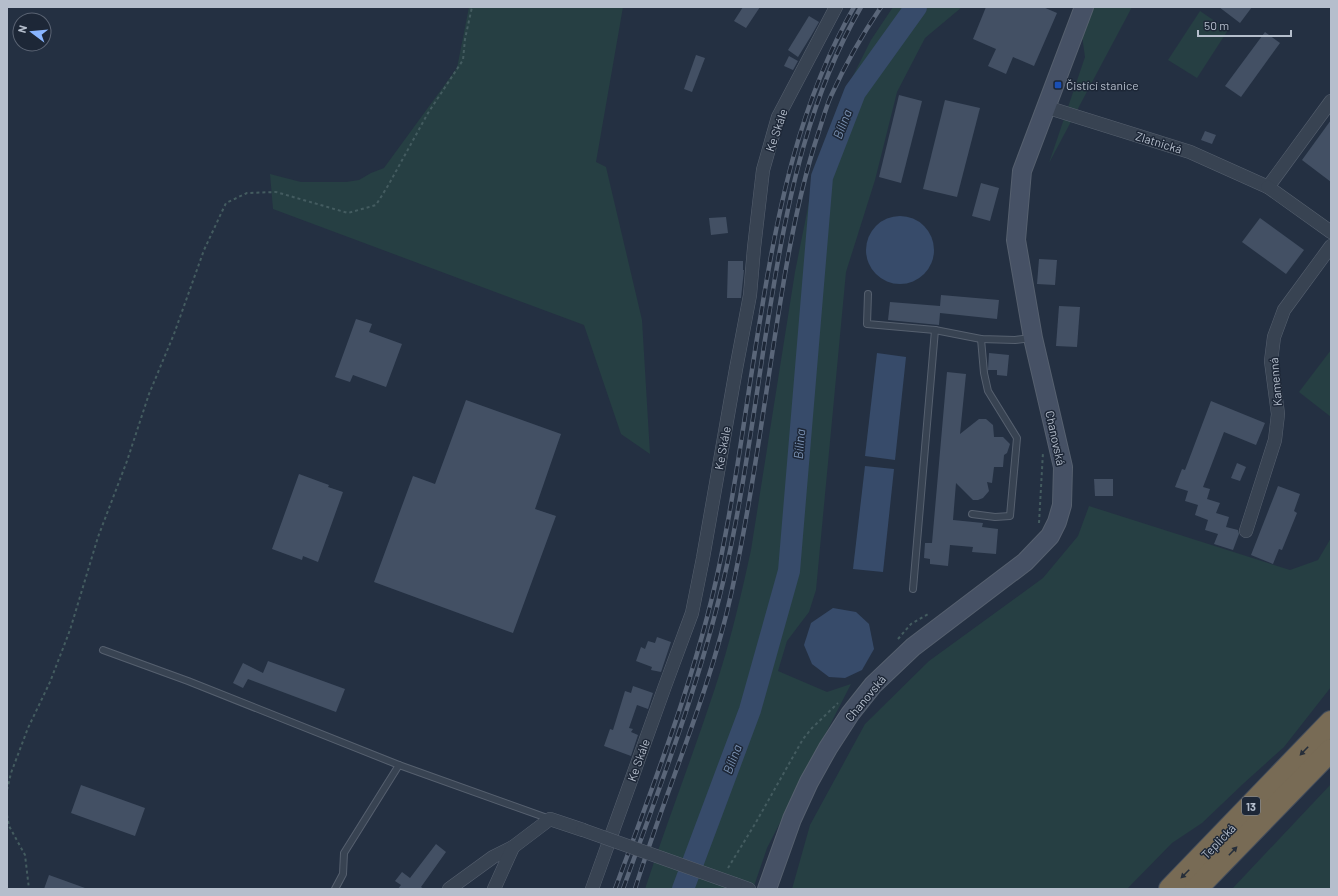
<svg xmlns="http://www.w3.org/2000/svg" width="1338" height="896" viewBox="0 0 1338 896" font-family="Barlow,sans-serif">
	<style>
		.green { fill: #263f43 }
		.water { fill: #374b6a }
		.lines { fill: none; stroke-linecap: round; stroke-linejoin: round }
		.river { stroke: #374b6a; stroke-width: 22 }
		.building { fill: #435064 }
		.lane-casing { stroke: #56606f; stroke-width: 8 }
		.street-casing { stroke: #56606f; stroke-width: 14 }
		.secondary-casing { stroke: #56606f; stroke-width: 20 }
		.highway-casing { stroke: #434d5c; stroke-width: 24 }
		.path { stroke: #445c60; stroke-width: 2; stroke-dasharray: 3 3; stroke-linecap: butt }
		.lane { stroke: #384352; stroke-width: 6 }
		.street { stroke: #384352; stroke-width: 13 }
		.secondary { stroke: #465165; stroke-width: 18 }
		.highway { stroke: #786b55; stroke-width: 22 }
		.rail-casing { stroke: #5a6679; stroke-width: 4.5 }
		.rail { stroke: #1d2737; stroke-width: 3; stroke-dasharray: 9; stroke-linecap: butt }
		.street-bridge-casing { stroke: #56606f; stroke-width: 14; stroke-linecap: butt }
		.street-bridge { stroke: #384352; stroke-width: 13 }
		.oneway { fill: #262e3a }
		.transit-dot { fill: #1a4fb4; stroke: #1d2737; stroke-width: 1.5 }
		.labels { text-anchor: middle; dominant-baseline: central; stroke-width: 3; stroke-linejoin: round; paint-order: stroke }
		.shield { fill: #1d2737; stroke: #87919f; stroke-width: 1 }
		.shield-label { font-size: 11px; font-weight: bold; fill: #b5becc }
		.poi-label { font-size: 12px; fill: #b5becc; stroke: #1d2737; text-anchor: start }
		.street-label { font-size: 12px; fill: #b5becc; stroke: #1d2737 }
		.water-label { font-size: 13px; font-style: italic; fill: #7b93b5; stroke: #1d2737 }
	</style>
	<rect width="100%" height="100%" fill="#243042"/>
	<!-- green -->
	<g class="green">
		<path d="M469 7H623L596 162 606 167 642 320 650 454 621 434 584 325 273 209 270 174 301 182H346L359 180 371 173 384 168 457 68Z"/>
		<path d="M893 7H962L925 38 897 92 875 180 846 272 816 590 809 612 787 641 778 671 827 692 851 684 767 848 753 889H645C667 822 693 755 715 688 730 643 741 596 751 550L795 272 812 187 840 102 871 40Z"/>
		<path d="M1078 7H1132L1049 163 1085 57Z"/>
		<path d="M1200 11 1228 30 1197 78 1168 60Z"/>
		<path d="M1331 350V417L1299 392Z"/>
		<path d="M1089 506 1290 570 1318 560 1331 538V687L1284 747 1244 783 1202 823 1172 843 1127 889H792L810 825 865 724 929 661 1043 578 1078 536Z"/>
		<path d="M1331 784V889H1232Z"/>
	</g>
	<!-- water -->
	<g class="water">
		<circle cx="900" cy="250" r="34"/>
		<path d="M877 353 906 357 895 460 865 456Z"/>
		<path d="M865 466 894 469 883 572 853 569Z"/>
		<path d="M833 608 856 612 869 624 874 649 862 670 845 678 829 677 812 664 804 645 811 623Z"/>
	</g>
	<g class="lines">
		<!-- river -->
		<path class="river" d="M683 889 750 710 789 571 822 177 855 92 916 7"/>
	</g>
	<!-- building -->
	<g class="building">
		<path d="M743 7H760L746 28 734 21Z"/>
		<path d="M986 7H1043L1057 13 1034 66 1013 57 1006 74 988 66 996 49 973 39Z"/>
		<path d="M1219 7H1252L1240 23Z"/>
		<path d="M809 16 819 22 811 36 798 57 788 50Z"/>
		<path d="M1265 32 1280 43 1241 97 1225 86Z"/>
		<path d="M696 55 705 58 692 92 684 89Z"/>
		<path d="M789 56 798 61 793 70 784 66Z"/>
		<path d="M899 95 922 101 901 183 879 177Z"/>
		<path d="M945 100 980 108 957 197 923 189Z"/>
		<path d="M1331 120V182L1302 160Z"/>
		<path d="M1205 131 1216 135 1212 144 1201 140Z"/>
		<path d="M981 183 999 188 990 221 972 216Z"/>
		<path d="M726 217 728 233 711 235 709 218Z"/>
		<path d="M1260 218 1304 250 1286 274 1242 242Z"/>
		<path d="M1039 259 1057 260 1055 285 1037 284Z"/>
		<path d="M728 261H743V270H744L741 298H727Z"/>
		<path d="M941 295 999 300 997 319 940 313 939 325 888 320 890 302 940 306Z"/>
		<path d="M1059 306 1080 307 1077 347 1056 346Z"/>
		<path d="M356 319 372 324 369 332 402 344 386 387 353 375 350 382 335 377Z"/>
		<path d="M989 353 1009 355 1007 376 997 375V370H988Z"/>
		<path d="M947 372 966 374 960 434 979 419H986L993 425 994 437H1003L1010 444 1007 453 1004 455 1003 467H994L992 483 987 482 989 491 983 498 978 500H973L956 483 953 520 983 523 982 527 998 529 996 554 972 552 973 547 950 545 948 566 930 564V559L924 558 925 543H932Z"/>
		<path d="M466 400 561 434 535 509 556 516 513 633 374 582 413 476 435 484Z"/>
		<path d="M1211 401 1265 423 1256 445 1224 432 1203 487 1210 489 1207 499 1220 503 1216 513 1229 517 1226 527 1238 530 1239 534 1233 550 1214 544 1218 534 1205 530 1208 520 1195 515 1198 505 1185 501 1188 491 1175 487 1182 469 1185 470Z"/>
		<path d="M1237 463 1246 467 1240 481 1231 478Z"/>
		<path d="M299 474 329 485 328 487 343 492 318 562 303 556 302 560 272 549Z"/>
		<path d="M1094 479H1113V496H1095Z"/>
		<path d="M1278 486 1300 494 1294 511 1297 513 1282 550 1279 549 1273 564 1251 555Z"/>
		<path d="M657 637 671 642 661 672 651 670 652 667 636 661 641 647 645 649 648 641 655 643Z"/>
		<path d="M268 661 345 689 336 712 248 679 243 688 233 683 243 663 263 673Z"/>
		<path d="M633 686 653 693 648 709 637 705 629 728 633 729 631 732 638 735 631 756 604 746 610 729 613 730 625 691 631 693Z"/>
		<path d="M81 785 145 808 135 836 71 813Z"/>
		<path d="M436 844 446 852 421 887 424 889H398L401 885 395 881 402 872 410 878Z"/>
		<path d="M49 875 85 888V889H44Z"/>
	</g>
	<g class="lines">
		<defs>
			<g id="lane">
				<path d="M868 294 867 324 935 330 981 339 1015 340 1031 338"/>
				<path d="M972 514 995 517 1010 516 1017 438 988 391 984 373 981 339"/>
				<path d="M913 589 935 330"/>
				<path d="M103 650 188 681 399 765"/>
				<path d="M335 889 343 874 344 853 399 765 550 819"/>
			</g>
			<g id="street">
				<path d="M1046 107 1190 152 1268 187 1331 101"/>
				<path d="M1268 187 1331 232"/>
				<path d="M1246 531 1275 440 1278 414 1271 361 1274 337 1284 310 1331 246"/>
				<path d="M735 884 749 889"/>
				<path d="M449 889 493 857 513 847"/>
				<path d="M494 889 513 847 550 819 583 830"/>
				<path d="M592 889 665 686 692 613 703 558 736 369 750 295 754 248 763 170 778 117 836 7"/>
			</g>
			<path id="secondary" d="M767 889 792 819 809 782 828 748 850 714 873 685 913 647 1025 562 1050 536 1057 522 1062 505 1063 467 1033 338 1016 240 1022 171 1084 7"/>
			<g id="highway">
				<path d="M1170 889 1331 722"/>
				<path d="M1196 889 1331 750"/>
			</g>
		</defs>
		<!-- lane casing -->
		<use href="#lane" class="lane-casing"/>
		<!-- street casing -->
		<use href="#street" class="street-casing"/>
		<!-- secondary casing -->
		<use href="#secondary" class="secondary-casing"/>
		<!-- highway casing -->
		<use href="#highway" class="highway-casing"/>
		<!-- path -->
		<g class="path">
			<path d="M1039 523 1043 452"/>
			<path d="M898 639 911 624 930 613"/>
			<path d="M7 790 11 773 28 728 50 682 70 630 98 537 127 461 149 394 174 334 204 250 226 203 247 193 276 192 348 213 376 205 389 184 428 113 463 60 465 39 472 7"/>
			<path d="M7 815 9 826 25 855 29 889"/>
			<path d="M728 868 755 824 803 739 812 728 838 703"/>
		</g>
		<!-- lane -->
		<use href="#lane" class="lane"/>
		<!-- street -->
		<use href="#street" class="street"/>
		<!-- secondary -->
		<use href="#secondary" class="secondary"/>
		<!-- highway -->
		<use href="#highway" class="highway"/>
		<defs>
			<g id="rail">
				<path d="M615 889C657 775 702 661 724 542 739 466 748 390 761 314 778 208 800 101 854 7"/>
				<path d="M623 889C664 775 707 665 731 546 748 464 758 379 772 296 788 196 810 95 861 7"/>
				<path d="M635 889C666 789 710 693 732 590 753 493 765 395 781 298 790 241 801 185 819 131 823 119 826 107 831 96 845 65 862 35 881 7"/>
			</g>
		</defs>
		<!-- rail casing -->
		<use href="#rail" class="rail-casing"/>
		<!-- rail -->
		<use href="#rail" class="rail"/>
		<defs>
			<path id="street-bridge" d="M583 830 735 884"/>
		</defs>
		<!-- street-bridge casing -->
		<use href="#street-bridge" class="street-bridge-casing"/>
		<!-- street-bridge -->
		<use href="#street-bridge" class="street-bridge"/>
	</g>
	<!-- one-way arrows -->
	<defs><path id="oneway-solid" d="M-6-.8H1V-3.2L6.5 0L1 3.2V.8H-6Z"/></defs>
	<g class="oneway">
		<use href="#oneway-solid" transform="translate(1304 751) rotate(134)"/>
		<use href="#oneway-solid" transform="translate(1233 851) rotate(-46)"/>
		<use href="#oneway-solid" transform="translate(1185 874) rotate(135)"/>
	</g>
	<!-- markers -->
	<rect class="transit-dot" x="1054" y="81" width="8" height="8" rx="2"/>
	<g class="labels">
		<!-- shield labels -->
		<rect class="shield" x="1242" y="797" width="18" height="18" rx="3"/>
		<g class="shield-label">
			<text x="1251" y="806">13</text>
		</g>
		<!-- poi labels -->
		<g class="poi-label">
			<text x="1066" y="85">Čistící stanice</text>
		</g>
		<!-- street labels -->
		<g class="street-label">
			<text transform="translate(776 130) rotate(-71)">Ke Skále</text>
			<text transform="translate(1159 142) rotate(17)">Zlatnická</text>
			<text transform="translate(1275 382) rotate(-95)">Kamenná</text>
			<text transform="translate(1056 438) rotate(78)">Chanovská</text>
			<text transform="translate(722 448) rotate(-80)">Ke Skále</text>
			<text transform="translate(865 698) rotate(-50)">Chanovská</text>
			<text transform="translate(638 760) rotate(-70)">Ke Skále</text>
			<text transform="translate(1218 841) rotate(-46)">Teplická</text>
		</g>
		<!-- water labels -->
		<g class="water-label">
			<text transform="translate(842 124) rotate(-69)">Bílina</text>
			<text transform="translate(799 444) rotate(-85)">Bílina</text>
			<text transform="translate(732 759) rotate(-69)">Bílina</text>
		</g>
	</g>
	<!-- border -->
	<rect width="1338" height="896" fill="none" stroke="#b5becc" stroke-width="16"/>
	<!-- north arrow -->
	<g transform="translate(32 32) rotate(286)"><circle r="19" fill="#1d2737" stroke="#5a6373"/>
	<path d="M0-3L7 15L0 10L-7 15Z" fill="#88b4fe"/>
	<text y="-6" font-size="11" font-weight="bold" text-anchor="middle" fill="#b5becc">N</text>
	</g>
	<!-- scale -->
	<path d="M1198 30v6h93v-6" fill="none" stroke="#b5becc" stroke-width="2"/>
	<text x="1204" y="30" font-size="12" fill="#b5becc" stroke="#1d2737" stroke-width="3" paint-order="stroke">50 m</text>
</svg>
